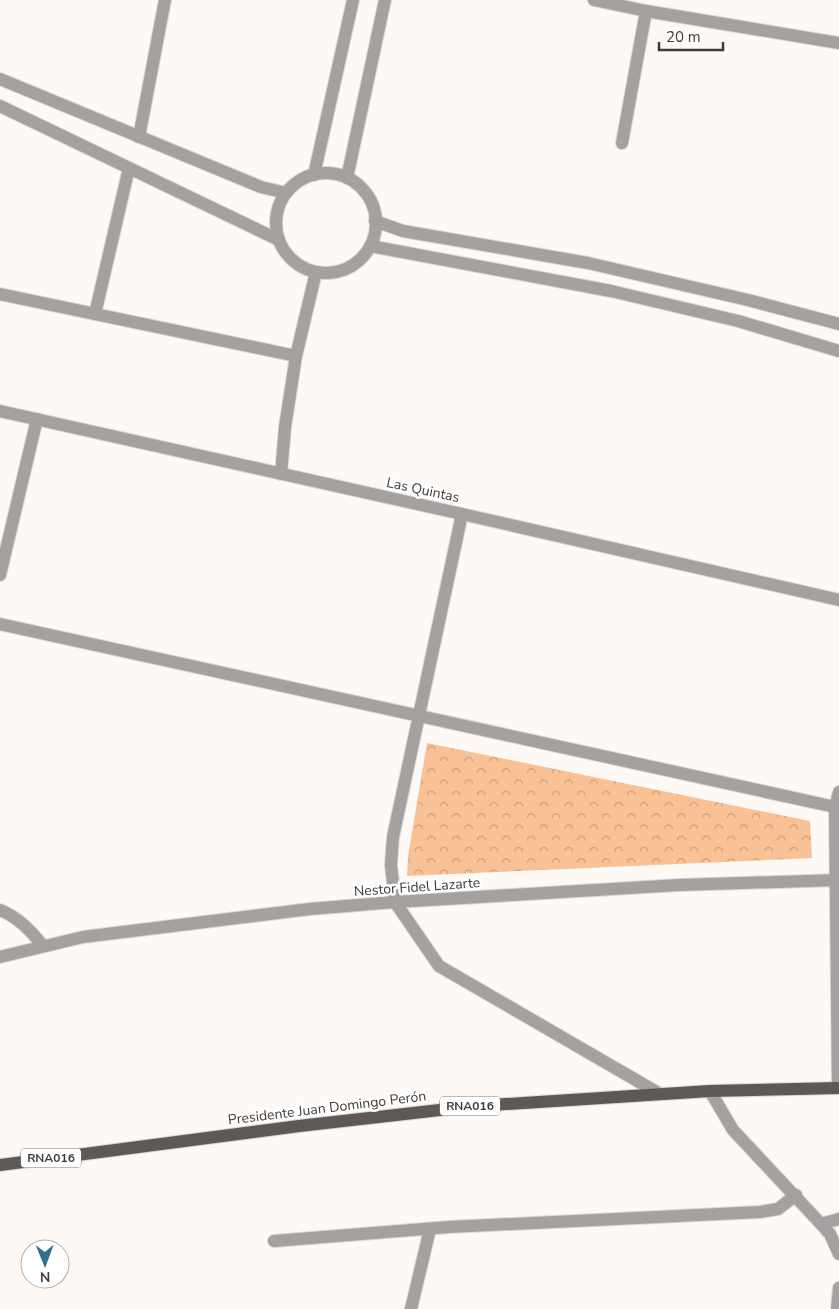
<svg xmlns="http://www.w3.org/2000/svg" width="839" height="1309" viewBox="0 0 839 1309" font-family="'Nunito Sans',sans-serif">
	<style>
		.forest { fill: url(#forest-crowns) }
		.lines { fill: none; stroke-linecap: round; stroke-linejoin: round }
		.minor-casing { stroke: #dcd7d3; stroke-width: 14 }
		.major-casing { stroke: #dcd7d3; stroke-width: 14 }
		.minor { stroke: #a4a1a0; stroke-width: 12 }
		.major { stroke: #5e5957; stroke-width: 12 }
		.labels { text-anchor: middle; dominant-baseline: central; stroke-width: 5; stroke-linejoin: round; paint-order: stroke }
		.shield { fill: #fff; stroke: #787675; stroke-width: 1 }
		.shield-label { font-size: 12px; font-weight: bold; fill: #3e3c3a }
		.street-label { font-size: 14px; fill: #3e3c3a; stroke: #fff }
	</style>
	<defs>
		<pattern id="forest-crowns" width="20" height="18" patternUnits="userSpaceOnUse" patternTransform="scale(1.25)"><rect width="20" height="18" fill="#f9c296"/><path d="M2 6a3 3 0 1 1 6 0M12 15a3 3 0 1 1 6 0" fill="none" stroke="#cb9f7b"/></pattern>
	</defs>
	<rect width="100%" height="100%" fill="#fff9f5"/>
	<!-- forest -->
	<path class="forest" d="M427 743 810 821 812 858 407 876 408 856Z"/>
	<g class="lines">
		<defs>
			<g id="minor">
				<path d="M594 0 646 11 839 43"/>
				<path d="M0 79 261 187 286 193"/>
				<path d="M0 106 279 240"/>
				<path d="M139 137 165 0"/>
				<path d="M622 143 646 11"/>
				<circle cx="326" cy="223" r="50"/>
				<path d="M314 175 353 0"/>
				<path d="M347 178 385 0"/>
				<path d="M375 221 403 231 588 263 748 300 839 324"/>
				<path d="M370 246 611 291 738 321 839 351"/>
				<path d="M0 294 296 356"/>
				<path d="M95 314 129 168"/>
				<path d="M0 411 462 514 839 600"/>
				<path d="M281 474 285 427 296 356 316 272"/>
				<path d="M462 514 393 837 391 865 395 902 439 966 660 1094"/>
				<path d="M0 575 37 419"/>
				<path d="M0 624 835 807"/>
				<path d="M0 910C18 917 31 931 43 946"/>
				<path d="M0 957 83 937 310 909 395 902 679 885 839 880"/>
				<path d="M838 1088 835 807 839 792"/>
				<path d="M710 1091 733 1130 821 1224 830 1234 839 1254"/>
				<path d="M821 1224 839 1219"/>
				<path d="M274 1241 449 1227 760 1212 778 1209 796 1195"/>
				<path d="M411 1309 430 1229"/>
				<path d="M837 1309 839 1288"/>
			</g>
			<path id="major" d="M0 1165 299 1126 475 1106 710 1091 839 1088"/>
		</defs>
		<!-- minor casing -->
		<use href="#minor" class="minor-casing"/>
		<!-- major casing -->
		<use href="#major" class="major-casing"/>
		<!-- minor -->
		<use href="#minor" class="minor"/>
		<!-- major -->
		<use href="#major" class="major"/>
	</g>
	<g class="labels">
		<!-- shield labels -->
		<g class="shield">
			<rect x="440" y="1096.5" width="60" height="19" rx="4"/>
			<rect x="21" y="1148.5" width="60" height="19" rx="4"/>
		</g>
		<g class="shield-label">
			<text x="470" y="1106">RNA016</text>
			<text x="51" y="1158">RNA016</text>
		</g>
		<!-- street labels -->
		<g class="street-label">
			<text transform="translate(423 490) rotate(12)">Las Quintas</text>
			<text transform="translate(417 887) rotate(-4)">Nestor Fidel Lazarte</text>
			<text transform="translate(327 1108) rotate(-7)">Presidente Juan Domingo Perón</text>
		</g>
	</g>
	<!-- north arrow -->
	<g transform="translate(45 1264) rotate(179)"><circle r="24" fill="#ffffff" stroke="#b2b1b0"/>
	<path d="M0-4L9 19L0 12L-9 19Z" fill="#327086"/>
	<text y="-8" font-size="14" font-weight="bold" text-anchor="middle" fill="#3e3c3a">N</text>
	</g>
	<!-- scale -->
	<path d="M659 42v8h64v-8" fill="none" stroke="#3e3c3a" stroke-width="2.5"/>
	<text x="666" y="42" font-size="15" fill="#3e3c3a" stroke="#ffffff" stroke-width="4" paint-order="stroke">20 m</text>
</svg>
